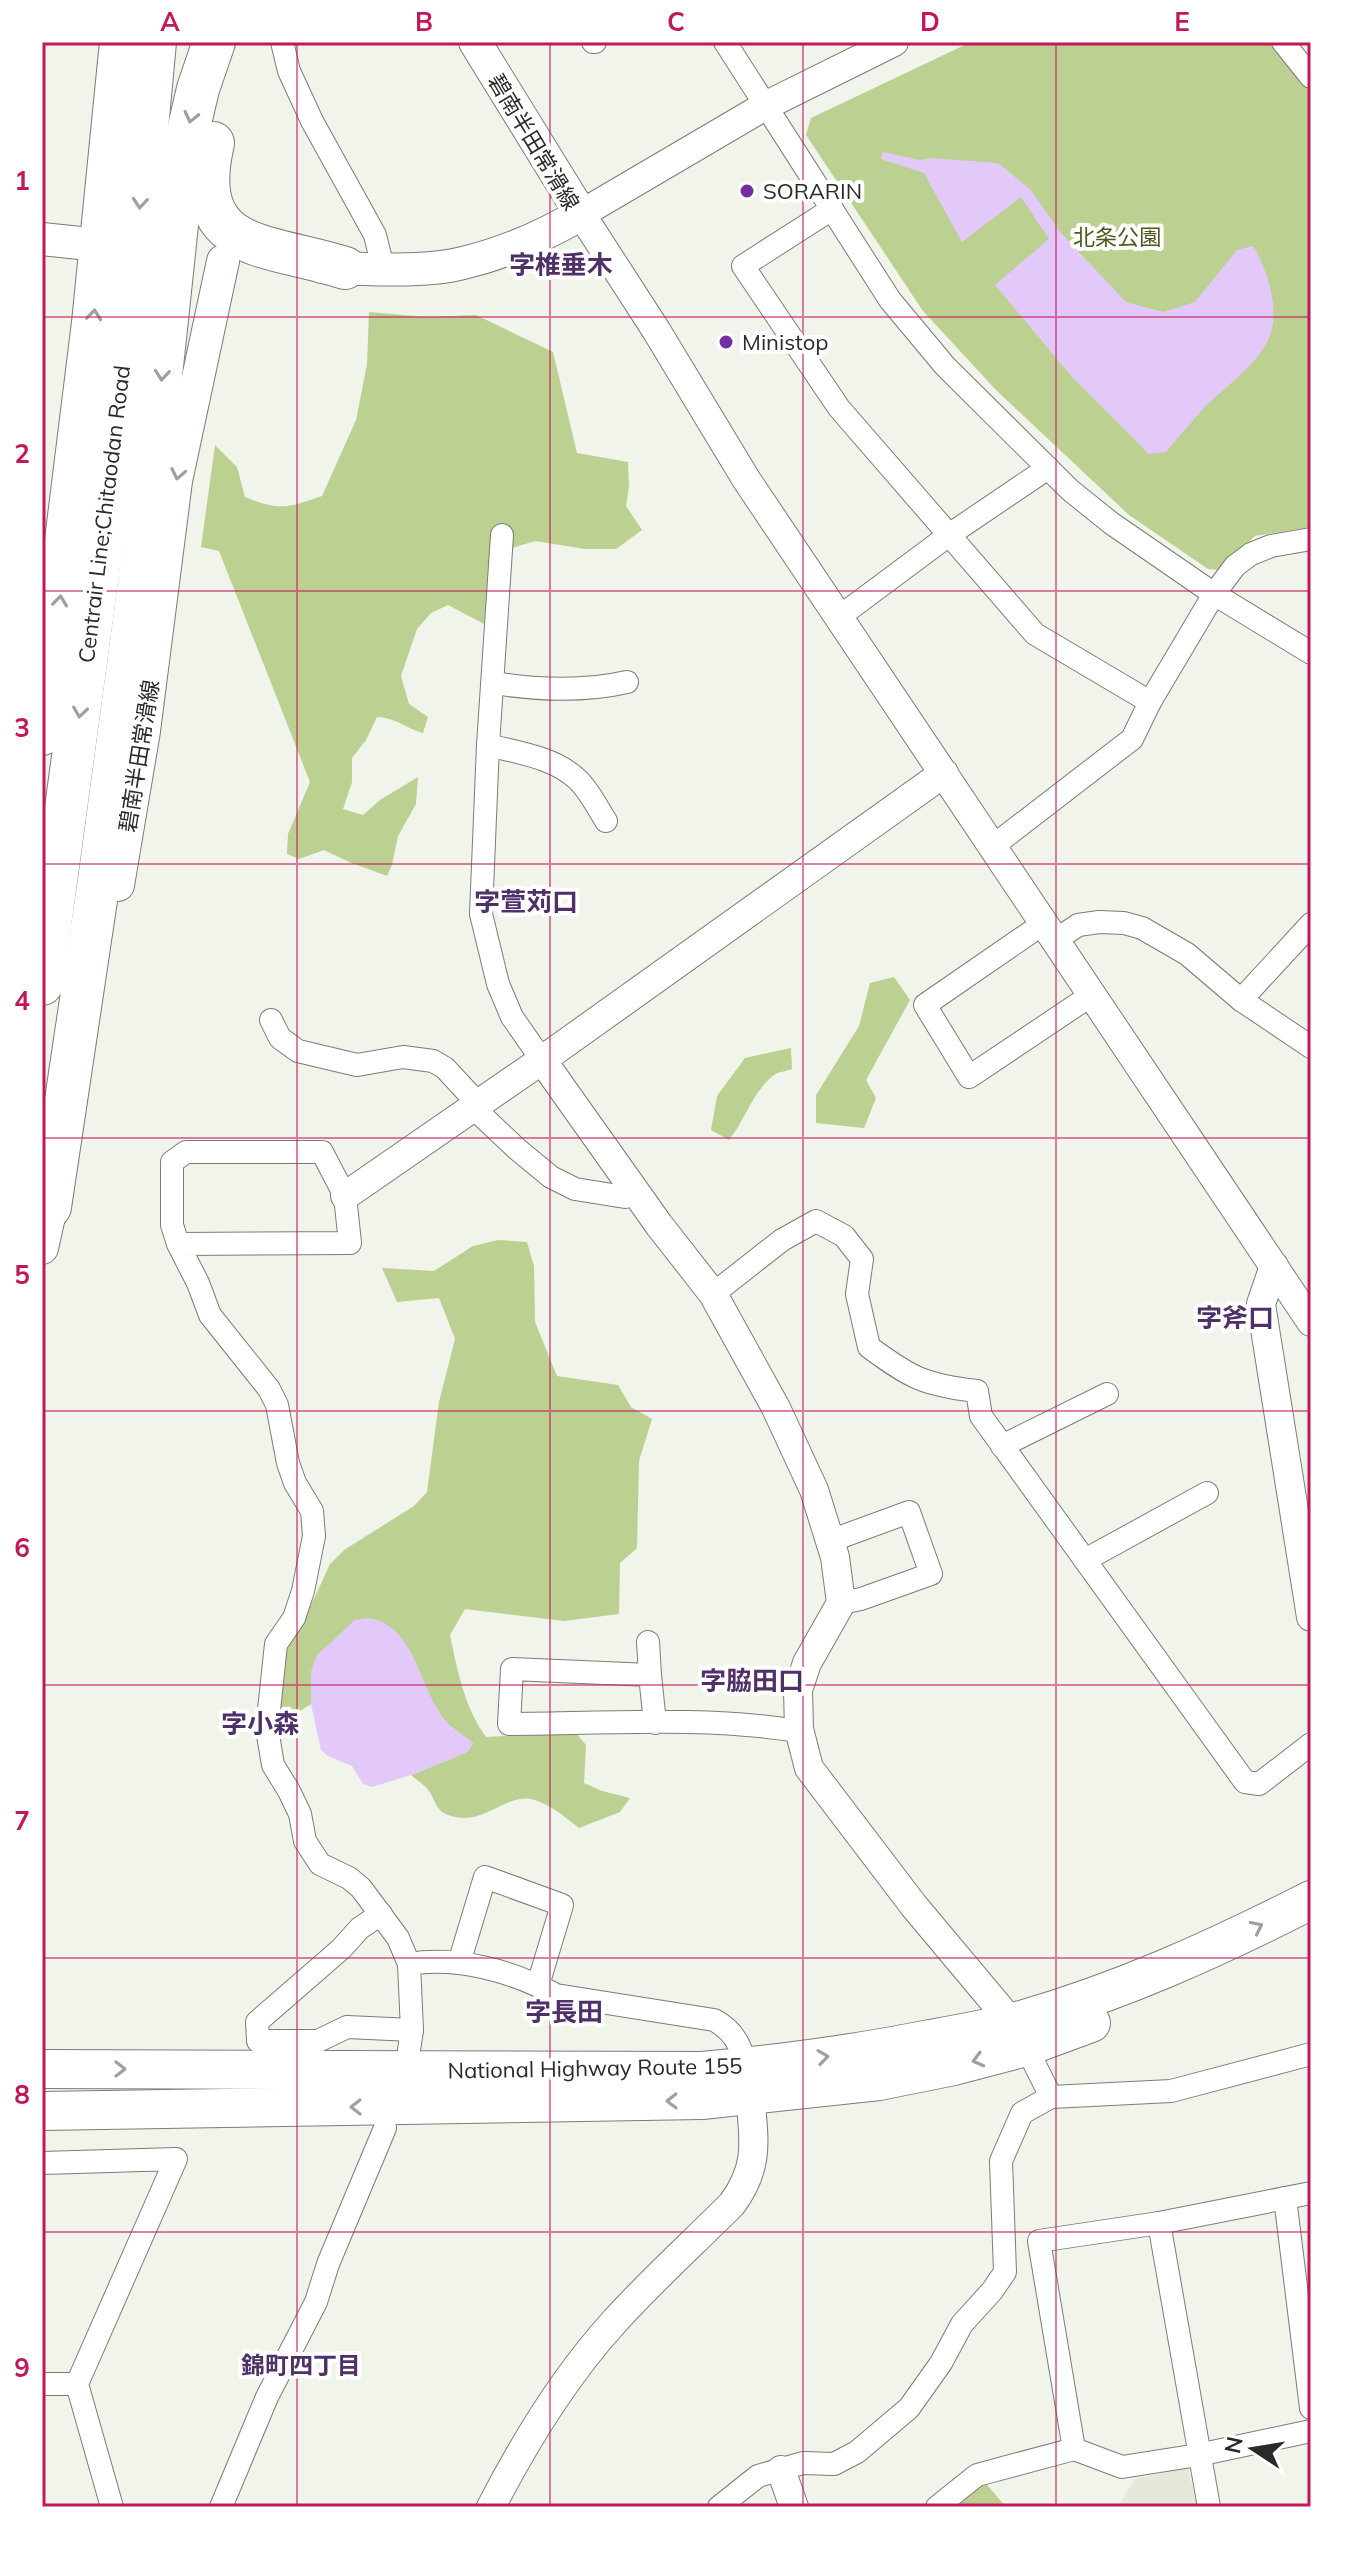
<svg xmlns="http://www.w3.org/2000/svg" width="1353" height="2549" viewBox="0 0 1353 2549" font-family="Mulish,'Noto Sans JP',sans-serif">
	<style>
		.built { fill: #e3e8d9 }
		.green { fill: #bbd091 }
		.water { fill: #e2c9fa }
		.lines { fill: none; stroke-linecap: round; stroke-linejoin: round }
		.minor-casing { stroke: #7a7d75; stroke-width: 24 }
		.tertiary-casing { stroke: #7a7d75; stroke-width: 30 }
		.secondary-casing { stroke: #7a7d75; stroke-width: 34 }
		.trunk-casing { stroke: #7a7d75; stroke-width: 40 }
		.motorway-casing { stroke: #7a7d75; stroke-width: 44 }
		.minor { stroke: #fff; stroke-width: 22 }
		.tertiary { stroke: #fff; stroke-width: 28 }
		.secondary { stroke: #fff; stroke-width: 32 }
		.trunk { stroke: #fff; stroke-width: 38 }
		.motorway { stroke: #fff; stroke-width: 42 }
		.oneway { stroke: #9fa09e }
		.grid { fill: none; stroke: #c2185b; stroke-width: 2; stroke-opacity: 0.55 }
		.poi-dot { fill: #722ea2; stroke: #fff; stroke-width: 3 }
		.labels { text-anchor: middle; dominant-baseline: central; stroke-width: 8; stroke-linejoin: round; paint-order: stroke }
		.street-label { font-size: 22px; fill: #2a2b28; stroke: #fff }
		.poi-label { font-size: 22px; fill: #2a2b28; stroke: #fff; text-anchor: start }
		.park-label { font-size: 22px; fill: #4a5b1c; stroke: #fff }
		.neighbourhood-label { font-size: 24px; font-weight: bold; fill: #4f3069; stroke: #fff }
		.quarter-label { font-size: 26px; font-weight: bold; fill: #4f3069; stroke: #fff }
		.neatline { fill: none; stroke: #c2185b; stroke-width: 3 }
		.grid-label { font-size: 26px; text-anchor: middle; font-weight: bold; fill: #c2185b }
	</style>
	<rect width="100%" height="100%" fill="#f1f4eb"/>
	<!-- built -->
	<path class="built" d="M1188 2468 1197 2507H1118L1135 2479Z"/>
	<!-- green -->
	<g class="green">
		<path d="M971 42H1270L1311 94V527L1255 536 1218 570 1208 569 1129 515 996 390 923 311 806 135 811 118Z"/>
		<path d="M369 312 426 317 476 315 553 352 577 453 628 462 629 487 626 506 642 530 616 549H585L535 541 493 554 484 624 448 605 431 613 417 629 401 676 409 704 428 717 423 733C405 728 397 718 377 717L366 740 352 758V782L343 809 363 815 380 800 418 777 416 804 398 836 392 865 387 876 349 862 324 850 299 859 287 854 288 834 310 782 219 551 201 547 215 445 237 467 245 497C279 511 288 508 322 496L356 420 367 364Z"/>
		<path d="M894 977 910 1000 866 1080 876 1098 864 1128 816 1123V1095L859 1026 870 983Z"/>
		<path d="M791 1048 792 1069C787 1071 778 1072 774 1075 753 1091 745 1120 729 1140L711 1130 717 1096 745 1058Z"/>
		<path d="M498 1240 527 1242 534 1266 535 1322 557 1376 618 1385 631 1407 652 1419 639 1461 637 1548 620 1563 619 1614 564 1621 465 1609 450 1635C457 1669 465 1709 486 1737L575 1732 586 1745 584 1783 602 1791 630 1798 620 1812 579 1828C565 1817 549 1803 531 1799 504 1794 482 1828 448 1815 435 1810 436 1801 429 1791 425 1785 416 1780 411 1775L467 1752 473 1743 445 1722 435 1705 311 1671V1704L297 1713 280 1711 274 1694 283 1648 301 1627 330 1564 344 1550 414 1506 427 1492 439 1402 455 1339 439 1298 397 1302 382 1268 434 1271 473 1246Z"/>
		<path d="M983 2480 1006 2507H948Z"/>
	</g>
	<!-- water -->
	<g class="water">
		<path d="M883 152 920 160 930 158 998 163 1030 189 1060 232 1126 302 1163 312 1195 302 1237 250 1253 246C1267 268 1280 309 1270 335 1259 365 1224 387 1203 409 1190 423 1178 438 1166 452L1149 454 1072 377 995 285 1049 239 1021 197 962 242 924 173 881 159Z"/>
		<path d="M368 1618C415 1624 419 1688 444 1719 451 1729 464 1735 473 1743L468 1752 411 1775 372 1787 363 1784 352 1766 328 1756 321 1750 311 1704V1671L317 1655 355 1620Z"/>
	</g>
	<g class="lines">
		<defs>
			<g id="minor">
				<path d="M282 42 289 71 312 121 375 235 383 268"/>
				<path d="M593 42H595"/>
				<path d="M725 42 890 300 945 366 1070 490 1111 523 1214 594 1311 653"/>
				<path d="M1283 42 1311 77"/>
				<path d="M832 209 743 266 839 408 1035 634 1150 702"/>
				<path d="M502 535 488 745 481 914 498 984 512 1017 542 1060"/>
				<path d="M839 617 949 535 1048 468"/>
				<path d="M494 683C538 690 583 692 627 682"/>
				<path d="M488 745C519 753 553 757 577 779 589 790 597 807 606 821"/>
				<path d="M993 846 1132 739 1150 702 1214 594 1235 566 1251 554 1271 546 1311 539"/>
				<path d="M1044 923 925 1005 969 1077 1093 994"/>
				<path d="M1056 940 1078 925 1099 922 1124 923 1142 928 1187 954 1241 1000 1311 1047"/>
				<path d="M1241 1000 1311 924"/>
				<path d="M271 1020 280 1038 298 1051 357 1065 403 1057 433 1061 445 1068 470 1095 481 1115 517 1149 551 1177 575 1189 625 1197 636 1191"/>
				<path d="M178 1244 350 1243 345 1196 322 1152H186L172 1162V1225L178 1244 198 1283 210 1315 269 1389 277 1405 288 1463 295 1483 312 1511 314 1536 303 1591 294 1618 276 1644 267 1729 273 1765 289 1791 300 1814 305 1841 320 1864 349 1878 361 1888 398 1938 409 1964 412 2030 409 2050"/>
				<path d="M713 1294 782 1240 816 1221 844 1236 862 1259 857 1294 869 1347C911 1378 924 1385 977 1391L981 1416 1245 1782 1259 1784 1311 1744"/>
				<path d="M1002 1446 1107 1394"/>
				<path d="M830 1541 909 1512 931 1574 861 1599 841 1603"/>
				<path d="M1085 1560 1207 1493"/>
				<path d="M648 1642 650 1675"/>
				<path d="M655 1723 650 1675 512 1669 509 1724C602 1724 699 1716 791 1730L799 1729"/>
				<path d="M381 1914 360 1928 341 1949 257 2022 258 2041H318L347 2027 412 2030"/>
				<path d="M459 1963 485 1877 562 1905 538 1985"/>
				<path d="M409 1964C457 1956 513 1971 556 1995L714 2020C737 2032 744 2052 747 2077"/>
				<path d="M1026 2047 1051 2097"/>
				<path d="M42 2163 176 2159 77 2384 112 2507"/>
				<path d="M1285 2198 1311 2408"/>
				<path d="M42 2384H77"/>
				<path d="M1074 2449 1039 2241 1159 2223"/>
				<path d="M221 2507 267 2397 316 2302 328 2264 385 2128"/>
				<path d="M719 2507 758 2476 803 2463 834 2464 857 2452 909 2408 941 2363 962 2324 992 2291 1005 2272 1001 2161 1022 2113 1051 2097 1171 2091 1311 2054"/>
				<path d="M937 2507 977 2475 1074 2449 1122 2467 1198 2455 1311 2431"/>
				<path d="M1209 2507 1159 2223 1311 2193"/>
			</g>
			<g id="tertiary">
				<path d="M894 42 765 106 581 214 656 330 746 479 1311 1322"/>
				<path d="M542 1060 659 1225 713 1294 776 1408 814 1490 835 1557 841 1603 807 1663 798 1690 799 1729 809 1768 914 1906 1012 2023"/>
				<path d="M345 1196 542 1060 944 773"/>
				<path d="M1274 1266 1261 1304 1311 1617"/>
				<path d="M781 2470 794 2507"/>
				<path d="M491 2507C525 2441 564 2377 614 2322 651 2281 693 2243 732 2204 760 2166 754 2140 750 2095"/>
			</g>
			<g id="secondary">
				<path d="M42 239 80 243"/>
				<path d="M322 267C360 269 426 273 463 263 505 253 544 236 581 214L475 42"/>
				<path d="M118 885 144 731 176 481 223 261"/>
				<path d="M42 1248 56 1185"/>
			</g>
			<g id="trunk">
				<path d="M42 2069 702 2071C779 2064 855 2054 930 2039 958 2034 987 2029 1014 2022 1118 1993 1215 1949 1311 1900"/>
				<path d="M42 2111 702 2100 879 2081 954 2066 1026 2047 1091 2023"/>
			</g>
			<g id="motorway">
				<path d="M213 143C188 253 267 243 345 268"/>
				<path d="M42 734 93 323 121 42"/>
				<path d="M42 984 98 574 134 268 155 42"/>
				<path d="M50 1207 99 880 139 583 186 140 198 89 214 42"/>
			</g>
		</defs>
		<!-- minor casing -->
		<use href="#minor" class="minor-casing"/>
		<!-- tertiary casing -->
		<use href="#tertiary" class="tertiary-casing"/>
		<!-- secondary casing -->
		<use href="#secondary" class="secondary-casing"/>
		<!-- trunk casing -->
		<use href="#trunk" class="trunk-casing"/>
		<!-- motorway casing -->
		<use href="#motorway" class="motorway-casing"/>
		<!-- minor -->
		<use href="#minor" class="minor"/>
		<!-- tertiary -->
		<use href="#tertiary" class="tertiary"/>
		<!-- secondary -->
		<use href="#secondary" class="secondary"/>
		<!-- trunk -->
		<use href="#trunk" class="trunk"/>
		<!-- motorway -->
		<use href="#motorway" class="motorway"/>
	</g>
	<!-- one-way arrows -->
	<defs><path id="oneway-chevron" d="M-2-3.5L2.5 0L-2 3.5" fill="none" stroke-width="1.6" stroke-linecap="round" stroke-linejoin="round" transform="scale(2)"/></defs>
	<g class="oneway">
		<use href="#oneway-chevron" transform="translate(191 117) rotate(103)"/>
		<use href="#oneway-chevron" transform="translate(140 203) rotate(95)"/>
		<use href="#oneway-chevron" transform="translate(94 315) rotate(-84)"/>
		<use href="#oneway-chevron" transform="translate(162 375) rotate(95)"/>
		<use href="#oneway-chevron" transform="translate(178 474) rotate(101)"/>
		<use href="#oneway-chevron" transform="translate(60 601) rotate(-83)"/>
		<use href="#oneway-chevron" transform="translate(80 712) rotate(98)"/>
		<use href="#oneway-chevron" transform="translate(1257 1927) rotate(-26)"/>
		<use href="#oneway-chevron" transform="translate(823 2057) rotate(-8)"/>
		<use href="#oneway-chevron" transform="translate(978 2060) rotate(165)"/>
		<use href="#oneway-chevron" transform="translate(120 2069)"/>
		<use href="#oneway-chevron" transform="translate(672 2101) rotate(179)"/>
		<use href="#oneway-chevron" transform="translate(356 2107) rotate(179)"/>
	</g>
	<!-- grid -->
	<path class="grid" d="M297 42V2507M550 42V2507M803 42V2507M1056 42V2507M42 317H1311M42 591H1311M42 864H1311M42 1138H1311M42 1411H1311M42 1685H1311M42 1958H1311M42 2232H1311"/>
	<!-- markers -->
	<g class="poi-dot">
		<circle cx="747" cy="191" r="8"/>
		<circle cx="726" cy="342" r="8"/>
	</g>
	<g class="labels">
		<!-- street labels -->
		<g class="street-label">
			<text transform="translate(534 142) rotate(59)">碧南半田常滑線</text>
			<text transform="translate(104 514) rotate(-83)">Centrair Line;Chitaodan Road</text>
			<text transform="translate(139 756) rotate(-81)">碧南半田常滑線</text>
			<text transform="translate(595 2068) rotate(-1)">National Highway Route 155</text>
		</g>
		<!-- poi labels -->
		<g class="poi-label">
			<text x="763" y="191">SORARIN</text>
			<text x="742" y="342">Ministop</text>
		</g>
		<!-- park labels -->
		<g class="park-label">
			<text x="1117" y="237">北条公園</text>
		</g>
		<!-- neighbourhood labels -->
		<g class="neighbourhood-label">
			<text x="301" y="2365">錦町四丁目</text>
		</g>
		<!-- quarter labels -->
		<g class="quarter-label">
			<text x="561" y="264">字椎垂木</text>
			<text x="526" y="901">字萱苅口</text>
			<text x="1235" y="1317">字斧口</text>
			<text x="752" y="1680">字脇田口</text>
			<text x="260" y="1723">字小森</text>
			<text x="564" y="2011">字長田</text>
		</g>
	</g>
	<!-- border -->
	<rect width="1353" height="2549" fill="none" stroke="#ffffff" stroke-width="88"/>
	<!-- north arrow -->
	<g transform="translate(1253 2449) rotate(282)" stroke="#ffffff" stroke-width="6" paint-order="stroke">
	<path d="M0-6L14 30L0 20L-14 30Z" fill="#2a2b28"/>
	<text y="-12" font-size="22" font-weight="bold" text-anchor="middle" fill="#2a2b28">N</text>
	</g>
	<rect x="44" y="44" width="1265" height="2461" class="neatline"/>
	<g class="grid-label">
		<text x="170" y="31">A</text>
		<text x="424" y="31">B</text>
		<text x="676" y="31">C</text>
		<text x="930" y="31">D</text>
		<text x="1182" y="31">E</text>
		<text x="22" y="190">1</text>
		<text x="22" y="463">2</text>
		<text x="22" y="737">3</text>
		<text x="22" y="1010">4</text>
		<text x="22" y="1284">5</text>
		<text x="22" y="1557">6</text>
		<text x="22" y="1830">7</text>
		<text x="22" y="2104">8</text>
		<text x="22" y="2377">9</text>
	</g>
</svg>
